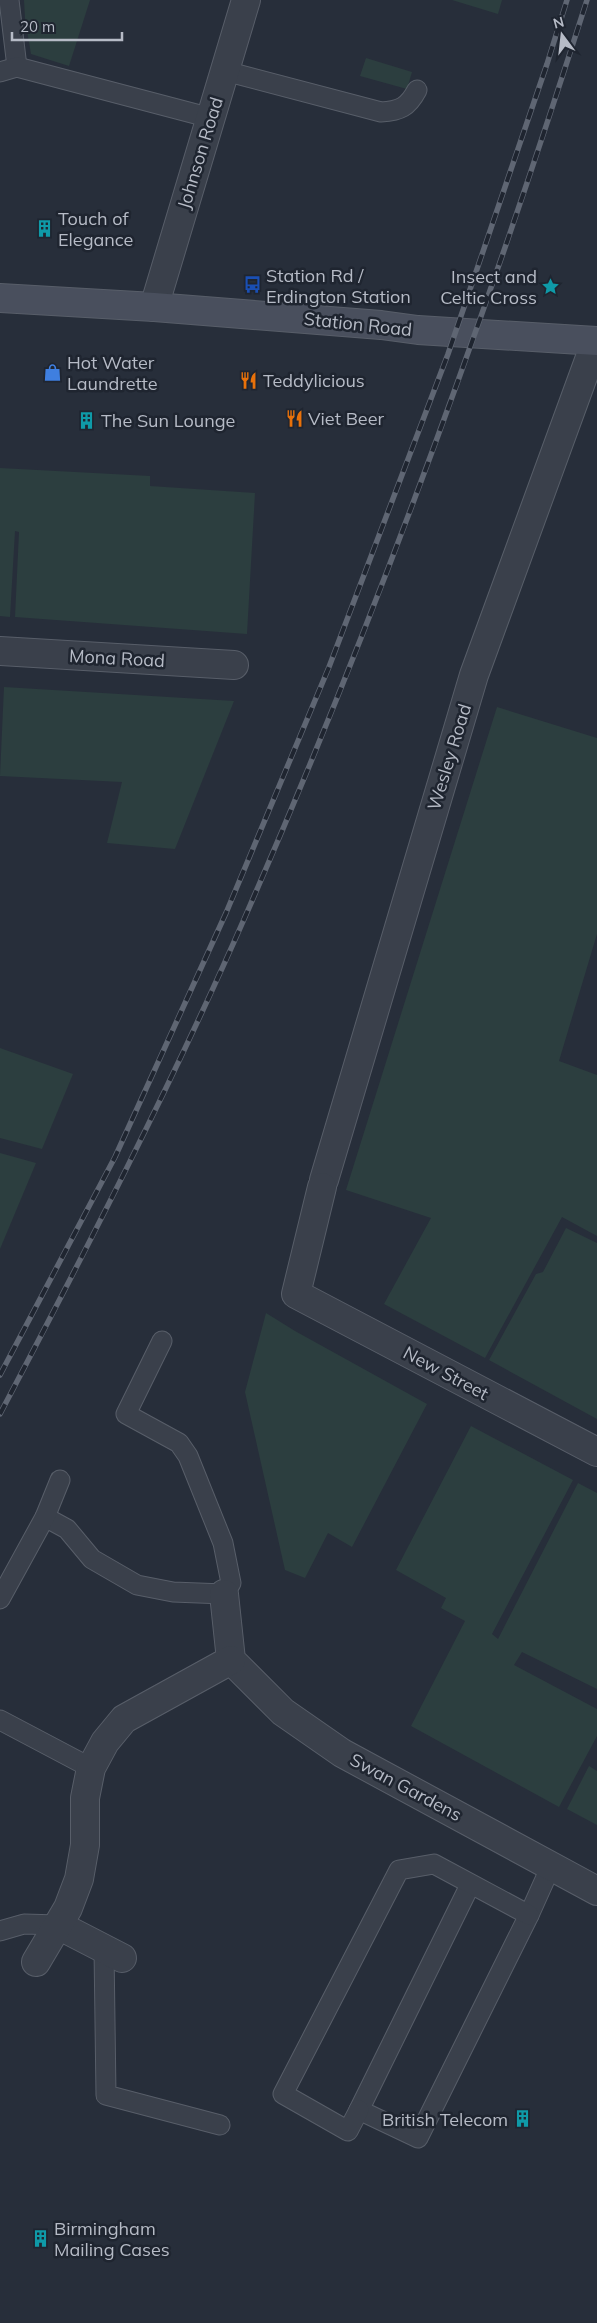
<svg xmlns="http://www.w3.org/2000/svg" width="597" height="2323" viewBox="0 0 597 2323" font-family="Mulish,sans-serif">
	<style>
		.green { fill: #2c3e3f }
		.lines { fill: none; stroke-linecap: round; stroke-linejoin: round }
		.service-casing { stroke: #585e69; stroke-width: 21 }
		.minor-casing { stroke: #585e69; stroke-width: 30 }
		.secondary-casing { stroke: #585e69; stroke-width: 30 }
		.service { stroke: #3a404b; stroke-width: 19 }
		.minor { stroke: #3a404b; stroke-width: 28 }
		.secondary { stroke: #494f5d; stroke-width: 28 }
		.rail-casing { stroke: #5f6673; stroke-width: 5.5 }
		.rail { stroke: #1f2530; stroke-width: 4; stroke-dasharray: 11; stroke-linecap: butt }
		.labels { text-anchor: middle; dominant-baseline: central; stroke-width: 5; stroke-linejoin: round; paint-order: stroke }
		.street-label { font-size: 18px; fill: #b6bbc6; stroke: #1f2530 }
		.poi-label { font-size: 18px; fill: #b6bbc6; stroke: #1f2530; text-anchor: start }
	</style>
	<rect width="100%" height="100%" fill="#272e3a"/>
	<!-- green -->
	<g class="green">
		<path d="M24 0H90L69 66 31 54 25 18Z"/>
		<path d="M452 0H502L498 14Z"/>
		<path d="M366 58 412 72 407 89 360 76Z"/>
		<path d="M0 468 150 476V486L255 493 247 634 15 617 19 532 15 531 10 617 0 616Z"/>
		<path d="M4 687 234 701 175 849 107 843 122 782 0 776Z"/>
		<path d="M497 707 597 738V934L559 1061 597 1075V1236L562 1217 485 1358 384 1304 431 1218 346 1190Z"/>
		<path d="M0 1048 73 1074 42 1149 0 1138Z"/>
		<path d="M0 1153 36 1163 0 1249Z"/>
		<path d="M566 1228 597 1243V1419L489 1360 536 1274 543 1272Z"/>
		<path d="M266 1313 295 1331 427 1404 352 1547 328 1533 305 1578 285 1570 245 1392Z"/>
		<path d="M471 1426 573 1480 492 1634 498 1639 578 1483 597 1493V1689L522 1652 514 1665 597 1709V1736L559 1807 411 1726 465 1621 441 1608 446 1598 396 1570Z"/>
		<path d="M589 1766 597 1771V1825L567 1809Z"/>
	</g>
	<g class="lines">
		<defs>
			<g id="service">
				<path d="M9 0 17 67"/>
				<path d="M225 71 381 112C400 111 408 107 417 90"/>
				<path d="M0 72 17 67 211 118"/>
				<path d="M45 1517 67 1529 92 1559 137 1585 173 1592 224 1594 231 1583 223 1543 188 1456 179 1443 126 1414 162 1341"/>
				<path d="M0 1599 45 1517 60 1480"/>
				<path d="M0 1720 91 1768"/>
				<path d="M470 1885 359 2110 418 2138 529 1915 551 1866"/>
				<path d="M0 1931 24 1924 58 1925"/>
				<path d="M104 1949 106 2095 220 2125"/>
				<path d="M359 2110 348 2131 283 2094 399 1870 434 1864 529 1915"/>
			</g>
			<g id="minor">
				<path d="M154 307 246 0"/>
				<path d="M0 651 234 665"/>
				<path d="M324 1180 474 675 596 341"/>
				<path d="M322 1187 296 1294 597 1452"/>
				<path d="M224 1594 231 1660 283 1712 342 1753 597 1891"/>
				<path d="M58 1925 122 1958"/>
				<path d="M36 1962 68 1908 79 1879 85 1845V1798L91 1768 105 1742 124 1719 231 1660"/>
			</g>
			<path id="secondary" d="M0 298 154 307 381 325 418 330 597 341"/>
		</defs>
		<!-- service casing -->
		<use href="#service" class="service-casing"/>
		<!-- minor casing -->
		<use href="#minor" class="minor-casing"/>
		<!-- secondary casing -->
		<use href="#secondary" class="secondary-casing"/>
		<!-- service -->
		<use href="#service" class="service"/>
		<!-- minor -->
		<use href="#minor" class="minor"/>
		<!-- secondary -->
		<use href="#secondary" class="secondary"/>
		<defs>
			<g id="rail">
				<path d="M0 1375 115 1157 226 913 329 667 448 354 547 64 567 0"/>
				<path d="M0 1414C86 1250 171 1086 245 917 376 618 488 311 587 0"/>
			</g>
		</defs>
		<!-- rail casing -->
		<use href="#rail" class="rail-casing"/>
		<!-- rail -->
		<use href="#rail" class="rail"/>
	</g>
	<!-- icons -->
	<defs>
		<symbol id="building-bare" viewBox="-9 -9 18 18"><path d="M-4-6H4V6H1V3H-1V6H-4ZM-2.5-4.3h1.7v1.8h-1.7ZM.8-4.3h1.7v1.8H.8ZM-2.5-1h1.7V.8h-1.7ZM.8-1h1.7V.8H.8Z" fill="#0f9aa8" stroke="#1f2530" stroke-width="2.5" paint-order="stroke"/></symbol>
		<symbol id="bus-bare" viewBox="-9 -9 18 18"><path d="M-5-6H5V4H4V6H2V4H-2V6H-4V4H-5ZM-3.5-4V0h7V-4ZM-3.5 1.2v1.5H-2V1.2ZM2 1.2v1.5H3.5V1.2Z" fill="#1a4fb4" stroke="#1f2530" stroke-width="2.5" paint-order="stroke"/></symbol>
		<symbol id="sight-bare" viewBox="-9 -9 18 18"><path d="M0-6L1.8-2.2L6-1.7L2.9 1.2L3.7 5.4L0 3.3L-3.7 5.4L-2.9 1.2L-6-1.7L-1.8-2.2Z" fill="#0f9aa8" stroke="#1f2530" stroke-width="2.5" paint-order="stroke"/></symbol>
		<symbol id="shop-bare" viewBox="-9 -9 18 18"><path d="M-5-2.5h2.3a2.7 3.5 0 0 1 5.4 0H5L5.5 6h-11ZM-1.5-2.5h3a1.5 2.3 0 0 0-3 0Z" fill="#3f7fe0" stroke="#1f2530" stroke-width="2.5" paint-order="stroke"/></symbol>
		<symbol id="restaurant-bare" viewBox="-9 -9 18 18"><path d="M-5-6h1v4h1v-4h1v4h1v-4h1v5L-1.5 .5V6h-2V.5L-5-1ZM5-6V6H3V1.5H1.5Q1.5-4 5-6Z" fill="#e8710a" stroke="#1f2530" stroke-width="2.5" paint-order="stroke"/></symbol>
	</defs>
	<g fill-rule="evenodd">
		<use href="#building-bare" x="32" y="216" width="25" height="25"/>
		<use href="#bus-bare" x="240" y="272" width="25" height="25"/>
		<use href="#sight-bare" x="538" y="274" width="25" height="25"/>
		<use href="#shop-bare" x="40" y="360" width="25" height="25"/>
		<use href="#restaurant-bare" x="236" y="368" width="25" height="25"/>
		<use href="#restaurant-bare" x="282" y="406" width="25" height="25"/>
		<use href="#building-bare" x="74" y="408" width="25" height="25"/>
		<use href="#building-bare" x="510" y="2106" width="25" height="25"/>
		<use href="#building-bare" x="28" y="2226" width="25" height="25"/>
	</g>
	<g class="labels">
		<!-- street labels -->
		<g class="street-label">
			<text transform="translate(200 153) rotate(-73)">Johnson Road</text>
			<text transform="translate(358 324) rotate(6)">Station Road</text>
			<text transform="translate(117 658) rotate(3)">Mona Road</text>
			<text transform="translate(449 757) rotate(-73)">Wesley Road</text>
			<text transform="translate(446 1373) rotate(28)">New Street</text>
			<text transform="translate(406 1787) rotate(28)">Swan Gardens</text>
		</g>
		<!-- poi labels -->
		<g class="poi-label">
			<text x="58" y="218">Touch of<tspan x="58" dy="21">Elegance</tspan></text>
			<text x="266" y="275">Station Rd /<tspan x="266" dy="21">Erdington Station</tspan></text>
			<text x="537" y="276" text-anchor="end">Insect and<tspan x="537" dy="21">Celtic Cross</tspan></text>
			<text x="67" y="362">Hot Water<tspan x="67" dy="21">Laundrette</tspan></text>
			<text x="263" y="380">Teddylicious</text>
			<text x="308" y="418">Viet Beer</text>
			<text x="101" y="420">The Sun Lounge</text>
			<text x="508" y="2119" text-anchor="end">British Telecom</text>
			<text x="54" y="2228">Birmingham<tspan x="54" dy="21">Mailing Cases</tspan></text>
		</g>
	</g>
	<!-- north arrow -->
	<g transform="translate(562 35) rotate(345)" stroke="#1f2530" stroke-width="4" paint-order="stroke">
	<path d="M0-4L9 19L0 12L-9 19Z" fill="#b6bbc6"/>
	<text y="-8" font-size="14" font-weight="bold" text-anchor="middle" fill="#b6bbc6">N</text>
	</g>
	<!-- scale -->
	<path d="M12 32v8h110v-8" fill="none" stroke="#b6bbc6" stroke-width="2.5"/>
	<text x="20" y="32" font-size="15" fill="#b6bbc6" stroke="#1f2530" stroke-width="4" paint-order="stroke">20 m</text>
</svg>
